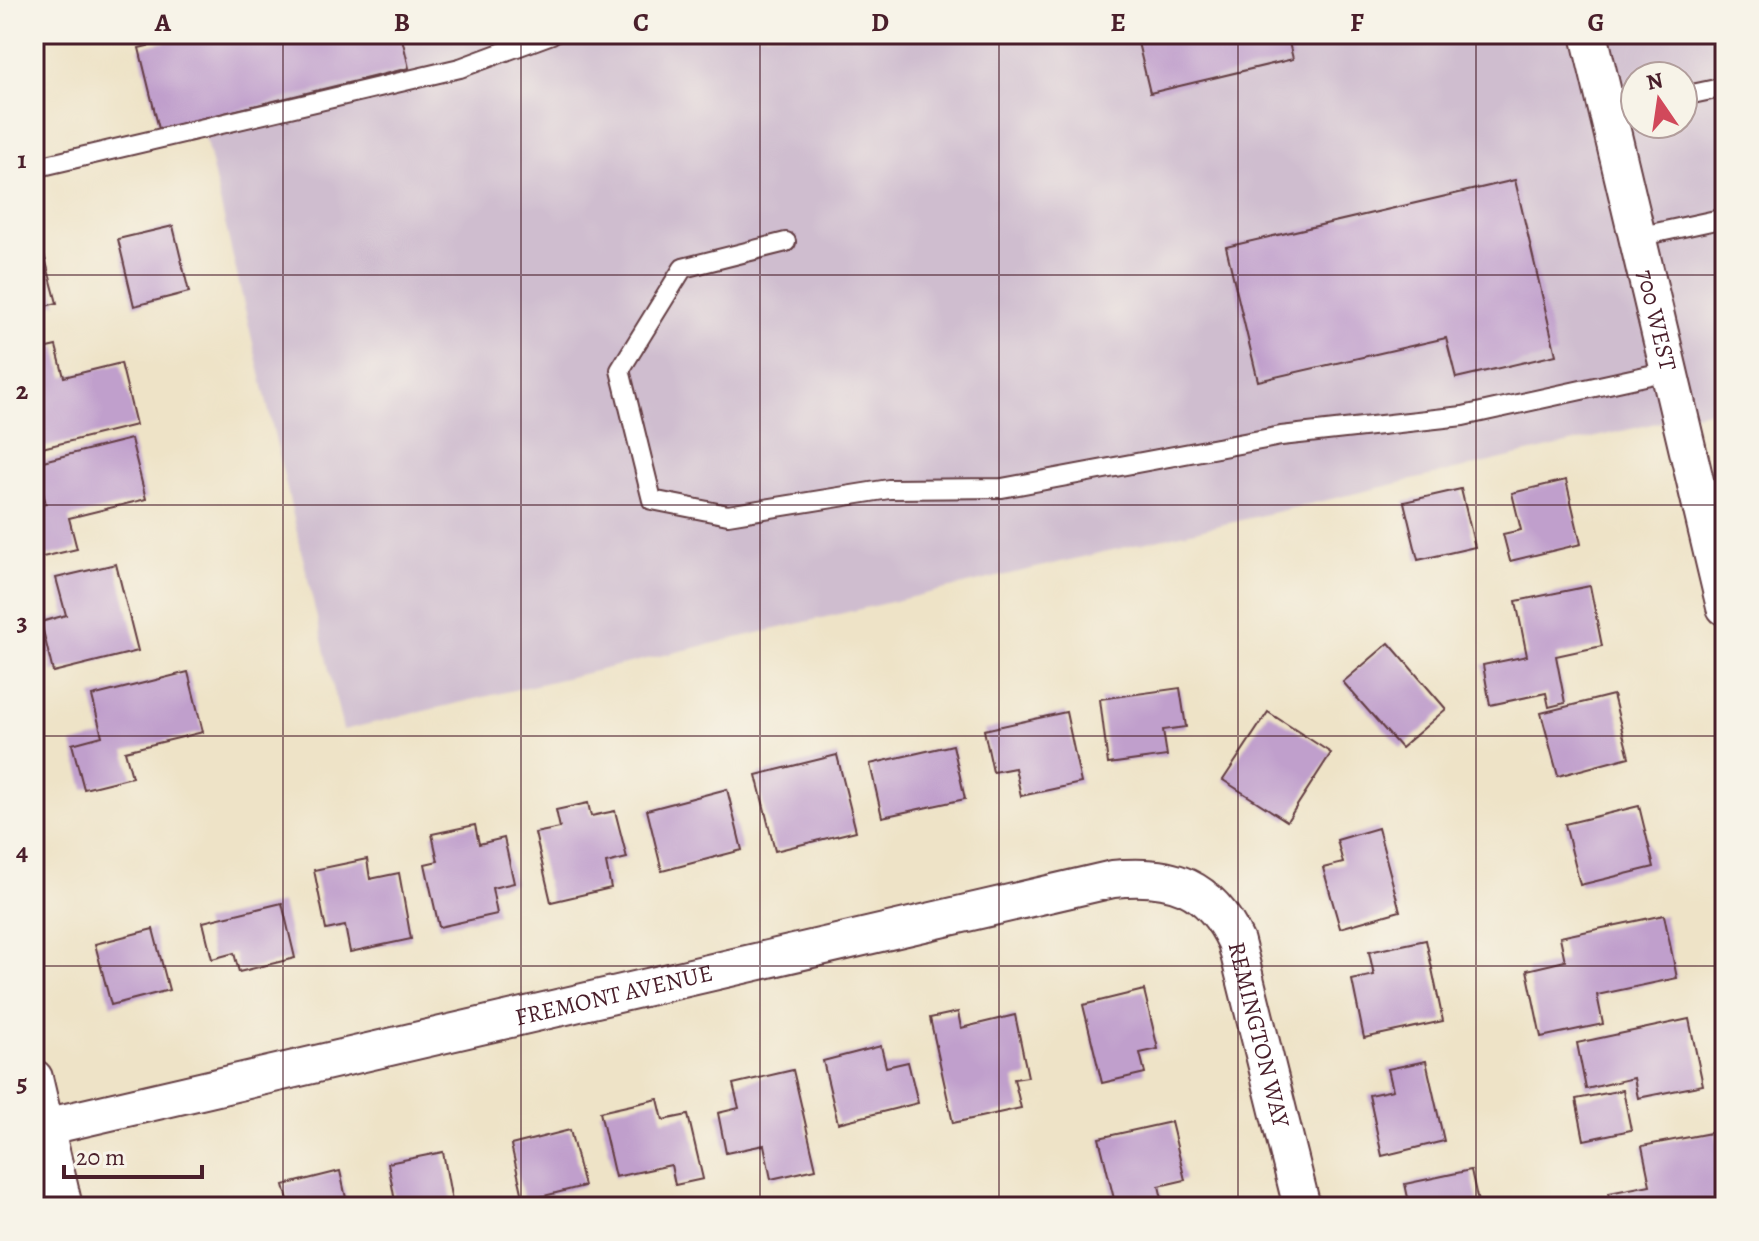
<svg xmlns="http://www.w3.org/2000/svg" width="1759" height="1241" viewBox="0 0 1759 1241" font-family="Alegreya,serif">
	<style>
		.industrial { fill: #cfbdcf; fill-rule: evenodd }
		.building { fill: #c09fcc }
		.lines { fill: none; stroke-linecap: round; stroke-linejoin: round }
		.service-casing { stroke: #633c42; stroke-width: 22 }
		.minor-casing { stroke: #633c42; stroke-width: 40 }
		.service { stroke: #fff; stroke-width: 18 }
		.minor { stroke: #fff; stroke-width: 36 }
		.grid { fill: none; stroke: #4a1f2b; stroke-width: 2; stroke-opacity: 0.55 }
		.labels { text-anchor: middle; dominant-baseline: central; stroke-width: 6; stroke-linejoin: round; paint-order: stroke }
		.street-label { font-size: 24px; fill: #4a1f2b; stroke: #f7f3e8 }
		.neatline { fill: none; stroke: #4a1f2b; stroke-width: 3 }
		.grid-label { font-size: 26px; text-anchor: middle; font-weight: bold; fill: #4a1f2b }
	</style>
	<rect width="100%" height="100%" fill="#f7f3e8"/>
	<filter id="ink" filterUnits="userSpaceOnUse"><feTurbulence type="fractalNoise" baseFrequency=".0125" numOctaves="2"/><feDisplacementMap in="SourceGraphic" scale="16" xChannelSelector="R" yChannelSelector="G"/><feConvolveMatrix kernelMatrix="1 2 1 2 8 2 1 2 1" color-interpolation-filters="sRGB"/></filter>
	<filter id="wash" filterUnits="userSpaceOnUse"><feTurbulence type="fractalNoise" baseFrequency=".006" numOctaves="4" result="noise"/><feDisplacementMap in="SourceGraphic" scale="32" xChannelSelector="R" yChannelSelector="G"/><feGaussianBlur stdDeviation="1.8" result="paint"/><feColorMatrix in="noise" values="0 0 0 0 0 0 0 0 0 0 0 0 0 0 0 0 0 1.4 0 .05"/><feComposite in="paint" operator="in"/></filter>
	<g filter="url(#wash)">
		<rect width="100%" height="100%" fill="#eee3c7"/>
		<!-- industrial -->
		<path class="industrial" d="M181 34H1725V407L343 730ZM1635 76H1683V124H1635Z"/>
		<g id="blocks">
			<!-- building -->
			<g class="building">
				<path d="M197 34H401L409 68 159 129 139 48Z"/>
				<path d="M1136 34H1287L1293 59 1150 93Z"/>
				<path d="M1515 180 1556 355 1456 378 1446 338 1258 381 1226 247Z"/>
				<path d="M34 217 57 303 34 309Z"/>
				<path d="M173 226 189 292 134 306 118 239Z"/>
				<path d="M56 346 64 377 121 363 136 425 34 450V351Z"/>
				<path d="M131 439 146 499 69 518 77 549 34 559V507L46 504 35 463Z"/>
				<path d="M1566 480 1581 544 1510 561 1503 534 1521 530 1512 493Z"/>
				<path d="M1461 489 1475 547 1418 560 1404 502Z"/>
				<path d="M116 564 138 651 53 672 41 622 66 615 56 578Z"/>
				<path d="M1590 586 1602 646 1556 656 1565 703 1549 707 1546 693 1490 705 1483 665 1527 656 1516 601Z"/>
				<path d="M1389 643 1446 709 1401 748 1343 682Z"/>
				<path d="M188 672 203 732 125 751 132 777 84 789 72 744 102 736 92 696Z"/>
				<path d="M1180 688 1186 727 1163 730 1167 756 1108 764 1100 699Z"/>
				<path d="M1613 695 1629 757 1558 776 1541 713Z"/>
				<path d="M1066 712 1081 783 1021 796 1015 768 993 772 984 730Z"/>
				<path d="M1268 712 1331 753 1287 821 1223 780Z"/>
				<path d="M953 745 965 799 882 817 870 764Z"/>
				<path d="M837 755 856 831 775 851 756 775Z"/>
				<path d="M727 789 742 850 662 871 647 810Z"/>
				<path d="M588 803 591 816 615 811 627 858 606 863 611 888 551 902 535 833 560 828 556 810Z"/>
				<path d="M1639 806 1654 867 1580 885 1565 824Z"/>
				<path d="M475 825 479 844 504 838 514 883 492 888 497 914 439 927 425 864 438 861 432 834Z"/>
				<path d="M1378 828 1400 911 1340 928 1323 868 1343 863 1337 840Z"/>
				<path d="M367 859 370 879 399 873 411 939 350 952 345 926 326 930 314 870Z"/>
				<path d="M282 903 295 958 239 972 234 953 212 959 203 922Z"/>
				<path d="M1664 915 1677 978 1597 995 1603 1024 1541 1037 1527 970 1565 961 1560 937Z"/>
				<path d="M153 929 169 990 111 1005 95 944Z"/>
				<path d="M1426 940 1443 1021 1364 1038 1352 980 1374 975 1369 952Z"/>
				<path d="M1144 990 1158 1049 1140 1053 1145 1073 1102 1083 1083 1005Z"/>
				<path d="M958 1012 961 1028 1015 1015 1028 1077 1014 1079 1021 1108 953 1123 930 1018Z"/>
				<path d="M1689 1019 1703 1085 1638 1098 1634 1078 1586 1089 1577 1043Z"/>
				<path d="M881 1046 886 1067 908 1062 918 1103 838 1123 823 1061Z"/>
				<path d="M1426 1061 1444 1141 1382 1156 1369 1095 1393 1090 1388 1069Z"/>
				<path d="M793 1070 816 1169 771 1179 764 1145 726 1153 718 1113 739 1108 733 1084Z"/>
				<path d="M1623 1090 1631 1130 1584 1140 1576 1099Z"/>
				<path d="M658 1099 663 1120 688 1115 703 1179 675 1185 671 1165 615 1177 600 1112Z"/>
				<path d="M1171 1122 1185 1180 1159 1186 1164 1207H1116L1099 1138Z"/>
				<path d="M570 1130 584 1186 524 1201 511 1145Z"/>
				<path d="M1716 1132 1725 1176V1197L1698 1202 1699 1207H1612L1609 1193 1650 1185 1642 1146Z"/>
				<path d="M443 1152 453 1207H396L388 1163Z"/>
				<path d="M1471 1170 1479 1207H1410L1405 1184Z"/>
				<path d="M340 1171 348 1207H290L284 1185Z"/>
				<path d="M217 1197 219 1207H180V1206Z"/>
			</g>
		</g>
	</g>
	<g filter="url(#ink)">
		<use href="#blocks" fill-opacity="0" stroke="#633c42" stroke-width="2"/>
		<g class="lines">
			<defs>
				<g id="service">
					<path d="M1683 96 1725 87"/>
					<path d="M1608 114 1635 107"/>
					<path d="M34 168 460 68 552 34"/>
					<path d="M1637 237 1725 218"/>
					<path d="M786 242 683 268 620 370 652 500 728 515 889 489 1002 488 1281 436 1463 416 1668 371"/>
				</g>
				<g id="minor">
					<path id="s1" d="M1589 34 1725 607"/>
					<path d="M34 1078 64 1207"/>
					<path id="s2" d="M45 1127 1113 879C1172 873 1210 886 1236 942L1302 1207"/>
				</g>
			</defs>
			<!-- service casing -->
			<use href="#service" class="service-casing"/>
			<!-- minor casing -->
			<use href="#minor" class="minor-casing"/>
			<!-- service -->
			<use href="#service" class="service"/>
			<!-- minor -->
			<use href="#minor" class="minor"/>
		</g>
	</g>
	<!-- grid -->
	<path class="grid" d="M283 34V1207M521 34V1207M760 34V1207M999 34V1207M1238 34V1207M1476 34V1207M34 275H1725M34 505H1725M34 736H1725M34 966H1725"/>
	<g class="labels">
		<!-- street labels -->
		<g class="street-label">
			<text stroke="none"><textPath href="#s1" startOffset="294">700 WEST</textPath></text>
			<text stroke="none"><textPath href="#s2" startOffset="584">FREMONT AVENUE</textPath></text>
			<text stroke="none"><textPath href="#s2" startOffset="1342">REMINGTON WAY</textPath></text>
		</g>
	</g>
	<!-- margin -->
	<rect width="1759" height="1241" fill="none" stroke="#f7f3e8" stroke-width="88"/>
	<!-- north arrow -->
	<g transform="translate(1659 100) rotate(347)"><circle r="38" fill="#f7f3e8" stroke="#b29e9c" stroke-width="2"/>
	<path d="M0-6L14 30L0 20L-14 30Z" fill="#d1495b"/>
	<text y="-12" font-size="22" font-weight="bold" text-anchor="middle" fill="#4a1f2b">N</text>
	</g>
	<!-- scale -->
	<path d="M64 1165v12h138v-12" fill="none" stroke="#4a1f2b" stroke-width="4"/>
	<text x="76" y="1165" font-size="24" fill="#4a1f2b" stroke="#f7f3e8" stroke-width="6" paint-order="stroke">20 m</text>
	<rect x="44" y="44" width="1671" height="1153" class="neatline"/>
	<g class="grid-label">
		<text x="163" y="31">A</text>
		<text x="402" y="31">B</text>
		<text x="641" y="31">C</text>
		<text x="880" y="31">D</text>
		<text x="1118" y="31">E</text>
		<text x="1357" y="31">F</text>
		<text x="1596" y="31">G</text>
		<text x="22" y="168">1</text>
		<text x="22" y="399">2</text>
		<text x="22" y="630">3</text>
		<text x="22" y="860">4</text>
		<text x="22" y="1091">5</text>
	</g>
</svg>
